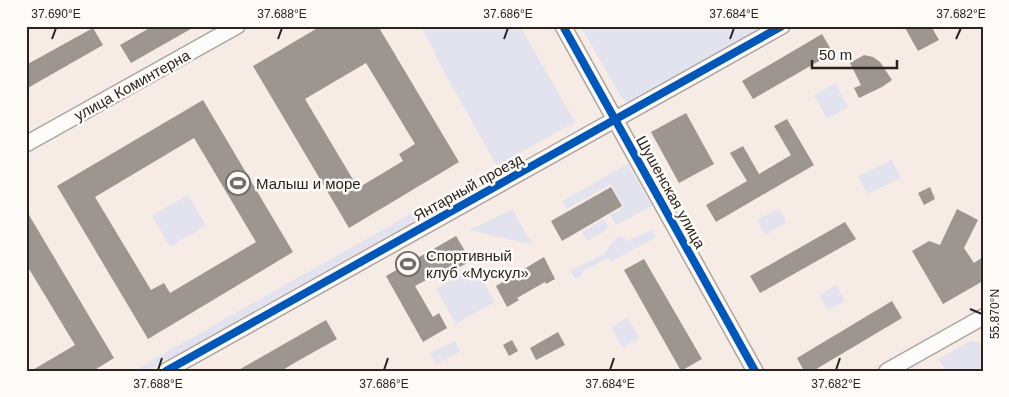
<svg xmlns="http://www.w3.org/2000/svg" width="1009" height="397" viewBox="0 0 1009 397" font-family="Arial,sans-serif">
	<style>
		.green { fill: #e3e2ef }
		.building { fill: #9c9590; fill-rule: evenodd }
		.lines { fill: none; stroke-linecap: round; stroke-linejoin: round }
		.minor-casing { stroke: #ada5a0; stroke-width: 18 }
		.minor { stroke: #fefcfb; stroke-width: 15 }
		.cycleway-casing { stroke: #fefbf8; stroke-width: 11 }
		.cycleway { stroke: #0057b8; stroke-width: 8 }
		.ticks { fill: none; stroke: #2a2420; stroke-width: 2 }
		.labels { text-anchor: middle; dominant-baseline: central; stroke-width: 5; stroke-linejoin: round; paint-order: stroke }
		.street-label { font-size: 15px; fill: #2a2420; stroke: #fefbf8 }
		.poi-label { font-size: 15px; fill: #2a2420; stroke: #fefbf8; text-anchor: start }
		.neatline { fill: none; stroke: #2a2420; stroke-width: 2 }
		.ticks-label { font-size: 12px; text-anchor: middle; fill: #2a2420 }
	</style>
	<rect width="100%" height="100%" fill="#f6ece5"/>
	<!-- green -->
	<g class="green">
		<path d="M420 26H520L575 122 497 166 434 54 436 53Z"/>
		<path d="M581 26H765L627 103 620 96Z"/>
		<path d="M835 83 848 107 827 119 814 95Z"/>
		<path d="M892 160 901 178 867 194 858 176Z"/>
		<path d="M628 164 652 206 616 225 610 215 624 207 611 184 567 209 562 201Z"/>
		<path d="M188 195 206 225 170 247 152 216Z"/>
		<path d="M444 195 448 202 147 371H133Z"/>
		<path d="M779 208 787 222 765 235 757 220Z"/>
		<path d="M512 209 533 245 469 230Z"/>
		<path d="M604 219 609 228 587 241 582 232Z"/>
		<path d="M652 229 656 237 611 262 609 258 583 271 581 276 575 279 570 271 604 254 614 240 621 236 629 241Z"/>
		<path d="M475 267 495 302 456 324 436 289Z"/>
		<path d="M836 285 845 301 828 310 819 295Z"/>
		<path d="M628 317 639 338 622 348 611 327Z"/>
		<path d="M455 341 460 352 436 364 430 353Z"/>
		<path d="M971 341 983 343V371H947L938 359Z"/>
	</g>
	<!-- building -->
	<g class="building">
		<path d="M153 26H196L131 63 120 45Z"/>
		<path d="M321 26H378L459 162 349 228 253 66ZM366 63 415 144 399 154 403 161 358 188 305 99Z"/>
		<path d="M904 26H931L939 40 918 51Z"/>
		<path d="M93 28 103 45 26 89V65Z"/>
		<path d="M822 34 833 53 753 99 742 81Z"/>
		<path d="M864 55 873 57 880 62 892 80 882 87 859 98 854 88 861 85 850 63Z"/>
		<path d="M203 100 293 252 148 339 57 186ZM194 138 256 242 170 293 164 283 151 290 95 197Z"/>
		<path d="M686 113 714 164 679 183 651 132Z"/>
		<path d="M787 119 814 165 716 222 706 205 747 181 730 153 743 146 759 174 791 155 774 126Z"/>
		<path d="M611 187 622 206 562 241 551 221Z"/>
		<path d="M930 187 935 199 924 205 918 193Z"/>
		<path d="M957 209 978 220 964 248 974 263 983 257V281L943 304 912 251 929 241 940 245Z"/>
		<path d="M26 210 114 358 93 371H31L75 345 26 264Z"/>
		<path d="M845 222 856 239 760 293 750 276Z"/>
		<path d="M456 236 471 261 454 270 452 266 415 286 433 317 439 313 447 328 423 342 386 276Z"/>
		<path d="M544 257 555 279 546 284 545 282 517 298 519 300 507 307 496 286Z"/>
		<path d="M644 259 702 359 681 371 624 270Z"/>
		<path d="M892 301 902 318 813 371H804L797 358Z"/>
		<path d="M326 320 337 339 296 362 281 371H237Z"/>
		<path d="M558 332 565 345 536 360 530 348Z"/>
		<path d="M512 340 518 351 509 356 503 345Z"/>
	</g>
	<g class="lines">
		<defs>
			<g id="minor">
				<path d="M563 26 755 371"/>
				<path d="M26 144 237 26"/>
				<path d="M166 371 782 26"/>
				<path d="M887 371 983 317"/>
			</g>
		</defs>
		<!-- minor casing -->
		<use href="#minor" class="minor-casing"/>
		<!-- minor -->
		<use href="#minor" class="minor"/>
		<defs>
			<g id="cycleway">
				<path d="M563 26 755 371"/>
				<path d="M166 371 782 26"/>
			</g>
		</defs>
		<!-- cycleway casing -->
		<use href="#cycleway" class="cycleway-casing"/>
		<!-- cycleway -->
		<use href="#cycleway" class="cycleway"/>
	</g>
	<!-- ticks -->
	<path class="ticks" d="M52 39 56 28M278 39 282 28M504 39 508 28M730 39 734 28M956 39 961 28M970 309 982 314M158 370 162 358M384 370 388 358M610 370 614 358M836 370 840 358"/>
	<!-- icons -->
	<defs>
		<symbol id="stadium-ring" viewBox="-11 -11 22 22"><circle r="9.5" fill="#fefbf8" stroke="#716a65" stroke-width="1.5"/><path d="M0-5a6.5 5 0 1 0 0 10a6.5 5 0 1 0 0-10ZM-3.5-1.8h7v3.6h-7Z" fill="#716a65"/></symbol>
	</defs>
	<g fill-rule="evenodd">
		<use href="#stadium-ring" x="224" y="169" width="28" height="28"/>
		<use href="#stadium-ring" x="394" y="250" width="28" height="28"/>
	</g>
	<g class="labels">
		<!-- street labels -->
		<g class="street-label">
			<text transform="translate(132 85) rotate(-29)">улица Коминтерна</text>
			<text transform="translate(468 187) rotate(-29)">Янтарный проезд</text>
			<text transform="translate(671 192) rotate(61)">Шушенская улица</text>
		</g>
		<!-- poi labels -->
		<g class="poi-label">
			<text x="256" y="183">Малыш и море</text>
			<text x="426" y="255">Спортивный<tspan x="426" dy="17">клуб «Мускул»</tspan></text>
		</g>
	</g>
	<!-- border -->
	<rect width="1009" height="397" fill="none" stroke="#fefbf8" stroke-width="55"/>
	<!-- scale -->
	<path d="M812 60v8h85v-8" fill="none" stroke="#2a2420" stroke-width="2.5"/>
	<text x="819" y="60" font-size="15" fill="#2a2420" stroke="#fefbf8" stroke-width="4" paint-order="stroke">50 m</text>
	<rect x="28" y="28" width="954" height="342" class="neatline"/>
	<g class="ticks-label">
		<text x="56" y="18">37.690°E</text>
		<text x="282" y="18">37.688°E</text>
		<text x="508" y="18">37.686°E</text>
		<text x="734" y="18">37.684°E</text>
		<text x="961" y="18">37.682°E</text>
		<text transform="translate(995 314) rotate(-90)" y="4">55.870°N</text>
		<text x="158" y="388">37.688°E</text>
		<text x="384" y="388">37.686°E</text>
		<text x="610" y="388">37.684°E</text>
		<text x="836" y="388">37.682°E</text>
	</g>
</svg>
